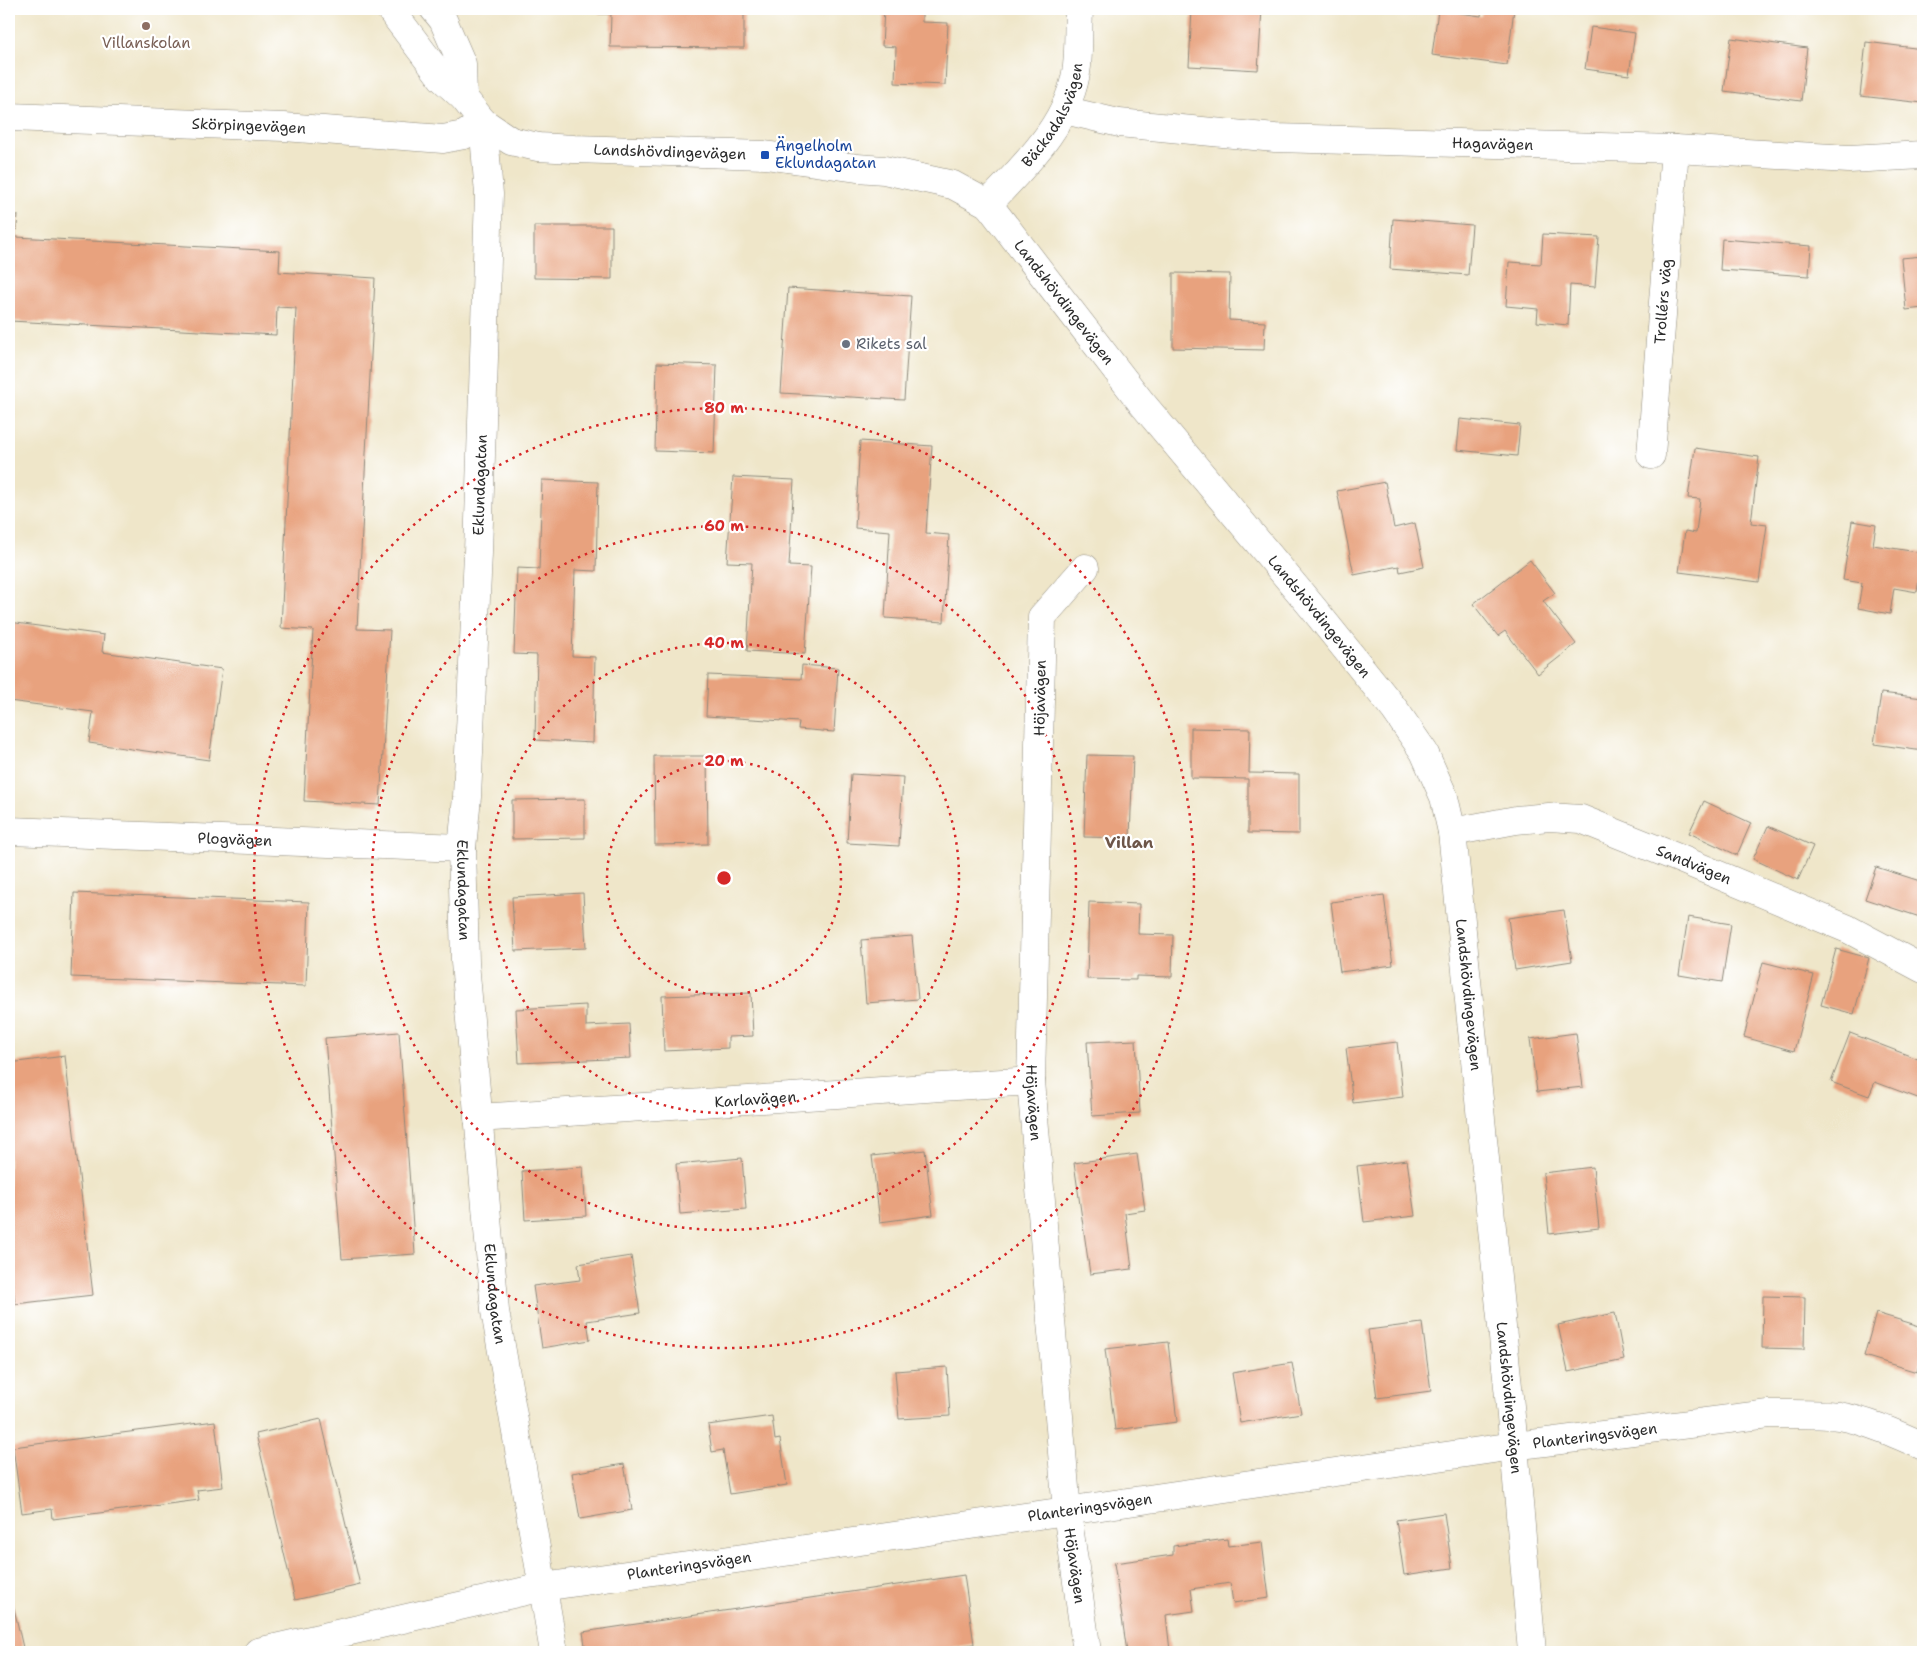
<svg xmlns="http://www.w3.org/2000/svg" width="1932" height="1661" viewBox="0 0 1932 1661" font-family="'Shantell Sans',sans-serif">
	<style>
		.building { fill: #e8a27e }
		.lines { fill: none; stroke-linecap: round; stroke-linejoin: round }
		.minor-casing { stroke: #8d887a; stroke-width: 29 }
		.minor { stroke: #fff; stroke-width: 28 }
		.ring { fill: none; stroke: #d62828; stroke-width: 2.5; stroke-dasharray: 2.5 5 }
		.education-dot { fill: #8d6e63; stroke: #fff; stroke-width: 2 }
		.transit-dot { fill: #1a4fb4; stroke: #fff; stroke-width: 2 }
		.worship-dot { fill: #6b7280; stroke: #fff; stroke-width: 2 }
		.labels { text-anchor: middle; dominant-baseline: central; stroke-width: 4.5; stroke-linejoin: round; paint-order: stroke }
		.education-label { font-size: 15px; fill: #785e54; stroke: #fff }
		.street-label { font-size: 15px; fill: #2b2b2b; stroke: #fff }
		.transit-label { font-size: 15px; fill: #164399; stroke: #fff; text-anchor: start }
		.worship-label { font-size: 15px; fill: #5b616d; stroke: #fff; text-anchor: start }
		.neighbourhood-label { font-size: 16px; font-weight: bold; fill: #6d5548; stroke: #fff }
		.centre { fill: #d62828; stroke: #fff; stroke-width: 2.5 }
		.ring-label { font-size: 15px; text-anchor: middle; font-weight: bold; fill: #d62828; stroke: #fff; stroke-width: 4.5; stroke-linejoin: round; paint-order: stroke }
	</style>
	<rect width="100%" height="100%" fill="#fff"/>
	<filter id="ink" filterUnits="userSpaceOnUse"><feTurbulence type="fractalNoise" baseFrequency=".02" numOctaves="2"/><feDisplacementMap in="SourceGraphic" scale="10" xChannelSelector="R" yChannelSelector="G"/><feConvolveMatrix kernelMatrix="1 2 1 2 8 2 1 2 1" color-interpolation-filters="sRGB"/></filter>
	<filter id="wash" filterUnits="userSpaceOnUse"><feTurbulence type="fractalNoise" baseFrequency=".0096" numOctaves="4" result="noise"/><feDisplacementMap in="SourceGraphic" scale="20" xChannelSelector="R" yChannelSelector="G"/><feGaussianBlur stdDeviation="1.12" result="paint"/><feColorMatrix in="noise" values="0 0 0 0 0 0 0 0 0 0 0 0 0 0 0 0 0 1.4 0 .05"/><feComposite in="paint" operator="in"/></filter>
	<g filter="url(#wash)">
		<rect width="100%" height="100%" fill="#efe6c9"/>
		<g id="blocks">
			<!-- building -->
			<g class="building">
				<path d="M599 9H744V48L610 47 611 14H599Z"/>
				<path d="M884 9H922V22L948 23 945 85 895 83 896 47 882 46Z"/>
				<path d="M1192 9H1262L1258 70 1189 66Z"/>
				<path d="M1482 9H1514L1507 65 1432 55 1438 10 1481 16Z"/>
				<path d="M1591 27 1635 33 1629 75 1585 69Z"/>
				<path d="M1731 38 1807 48 1801 101 1724 91Z"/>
				<path d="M1866 42 1923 49V103L1860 96Z"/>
				<path d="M9 214 18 215 16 237 280 251 279 272 375 278 357 629 390 630 380 805 304 801 313 630 281 628 296 308 277 307 276 335 10 321 11 292H9Z"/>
				<path d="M1393 219 1472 225 1468 275 1390 269Z"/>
				<path d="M534 226H612V279L534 278Z"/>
				<path d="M1543 234 1599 237 1595 287 1570 285 1568 325 1537 322 1538 309 1506 306 1509 262 1541 264Z"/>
				<path d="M1722 239 1811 246 1809 276 1720 270Z"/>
				<path d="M1923 256V308L1906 310 1901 258Z"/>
				<path d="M1173 273 1230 274 1229 320 1265 322 1264 350 1173 348Z"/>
				<path d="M788 288 911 296 904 400 781 393Z"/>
				<path d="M657 363 717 365 714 453 655 451Z"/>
				<path d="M1460 419 1520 425 1517 456 1457 450Z"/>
				<path d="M860 441 932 446 926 533 949 535 944 622 885 618 890 531 855 528Z"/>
				<path d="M1695 448 1759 457 1751 523 1767 525 1759 582 1679 572 1685 531 1696 533 1700 499 1688 498Z"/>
				<path d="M733 477 794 480 789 566 811 567 805 654 747 651 752 563 727 562Z"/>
				<path d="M542 480 598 482 596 571 575 570 572 656 595 657 593 743 535 740 537 655 514 654 517 568 539 569Z"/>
				<path d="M1385 482 1394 528 1415 523 1424 567 1400 572 1399 566 1354 575 1337 491Z"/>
				<path d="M1852 521 1876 525 1873 545 1923 553 1917 592 1894 588 1890 614 1858 608 1862 583 1843 580Z"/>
				<path d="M1530 560 1555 593 1543 601 1576 644 1538 674 1505 631 1498 636 1473 604Z"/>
				<path d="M9 622 104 635 102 652 222 669 209 760 89 743 93 712 9 701Z"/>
				<path d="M802 665 838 668 834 732 798 729 799 722 706 716 708 675 801 679Z"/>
				<path d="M1881 693 1923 698V751L1874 744Z"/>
				<path d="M1191 728 1250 729 1249 773 1299 774V834L1248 833V779L1191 778Z"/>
				<path d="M1087 755 1133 756 1130 838 1084 837Z"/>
				<path d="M654 756H707L708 844 655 845Z"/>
				<path d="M851 774 903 777 899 846 847 843Z"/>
				<path d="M585 799V838L512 839V800Z"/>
				<path d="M1704 801 1751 823 1737 855 1689 833Z"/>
				<path d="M1768 826 1813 846 1798 880 1753 859Z"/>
				<path d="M1876 867 1923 882V918L1865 899Z"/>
				<path d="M74 893 309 902 306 986 71 977Z"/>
				<path d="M583 893 586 948 515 951 512 897Z"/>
				<path d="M1384 895 1393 965 1340 972 1331 902Z"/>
				<path d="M1089 902 1139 904 1138 934 1173 935 1172 977 1136 976V980L1087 979Z"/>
				<path d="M1564 910 1572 961 1515 970 1508 918Z"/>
				<path d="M1688 917 1731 924 1722 982 1679 975Z"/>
				<path d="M912 936 918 999 866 1003 861 940Z"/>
				<path d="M1836 949 1869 958 1854 1014 1821 1005Z"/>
				<path d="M1763 962 1814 975 1794 1051 1744 1037Z"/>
				<path d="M751 993 753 1036 728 1037V1048L664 1051 662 996Z"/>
				<path d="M586 1005V1026L629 1024 631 1058 519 1063 516 1009Z"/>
				<path d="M399 1032 415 1254 342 1259 325 1038Z"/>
				<path d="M1576 1033 1583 1087 1537 1092 1530 1039Z"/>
				<path d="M1850 1033 1923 1061V1100L1875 1082 1869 1096 1831 1082Z"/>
				<path d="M1136 1040 1140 1113 1092 1116 1087 1042Z"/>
				<path d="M1397 1042 1403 1097 1353 1103 1346 1048Z"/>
				<path d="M65 1056 93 1295 15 1304 9 1253V1063Z"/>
				<path d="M925 1150 933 1215 880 1222 872 1156Z"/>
				<path d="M1137 1154 1145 1210 1125 1213 1132 1269 1090 1274 1074 1163Z"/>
				<path d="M742 1158 746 1209 680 1214 676 1164Z"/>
				<path d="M1407 1160 1415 1216 1364 1222 1357 1166Z"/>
				<path d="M583 1167 586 1216 525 1220 522 1171Z"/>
				<path d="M1593 1167 1599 1228 1549 1234 1543 1173Z"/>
				<path d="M631 1256 640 1313 587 1321 590 1340 542 1348 533 1286 580 1280 578 1264Z"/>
				<path d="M1763 1296 1805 1297 1804 1349 1762 1348Z"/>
				<path d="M1615 1313 1624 1360 1568 1372 1558 1325Z"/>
				<path d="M1876 1313 1923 1327V1350L1917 1372 1864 1356Z"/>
				<path d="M1422 1323 1431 1391 1377 1398 1368 1330Z"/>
				<path d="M1168 1342 1177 1422 1115 1430 1105 1349Z"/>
				<path d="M1292 1363 1301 1413 1240 1423 1232 1373Z"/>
				<path d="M947 1367 950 1416 899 1419 895 1371Z"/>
				<path d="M772 1416 775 1440 780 1439 787 1485 730 1494 723 1450 712 1452 708 1425Z"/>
				<path d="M321 1419 360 1585 295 1600 256 1434Z"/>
				<path d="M215 1421 223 1487 197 1490 199 1500 53 1519 52 1509 22 1513 13 1447Z"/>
				<path d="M624 1464 632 1510 580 1519 572 1473Z"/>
				<path d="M1444 1513 1452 1568 1404 1575 1396 1520Z"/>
				<path d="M1227 1539 1228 1546 1262 1542 1269 1598 1233 1603 1230 1583 1191 1589 1194 1611 1166 1615 1170 1651 1127 1652 1114 1563 1173 1555V1546Z"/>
				<path d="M964 1575 974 1644 920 1652H586L583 1632Z"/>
				<path d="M9 1591H10L24 1652H9Z"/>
			</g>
		</g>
	</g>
	<g filter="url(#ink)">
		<use href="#blocks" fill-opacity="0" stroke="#8d887a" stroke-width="1"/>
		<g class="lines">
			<defs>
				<g id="minor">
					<path id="s1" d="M390 9 442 78 463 97 483 122 511 141 538 147 574 149 765 155 857 168 884 170 953 185 988 204 1141 402 1313 608 1395 710 1424 752 1444 797 1452 832 1514 1446 1532 1652"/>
					<path d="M434 9 443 20 462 64 463 97"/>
					<path id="s2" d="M1064 110 1119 123 1275 138 1675 149 1849 159 1923 155"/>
					<path id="s3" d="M9 117 284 127 443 139 464 135 483 122"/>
					<path id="s4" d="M483 122 489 194 478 553 467 797 462 848 465 962 495 1311 554 1652"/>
					<path id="s5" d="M988 204C1024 166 1071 122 1077 66 1079 47 1078 28 1079 9"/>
					<path id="s6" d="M1651 455 1675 149"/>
					<path id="s7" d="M1085 568 1042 617 1031 1081 1067 1512 1087 1652"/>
					<path id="s8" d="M9 831 462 848"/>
					<path id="s9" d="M1452 832 1516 820 1549 817 1581 819 1678 858 1848 929 1923 969"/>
					<path id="s10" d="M478 1118 1031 1081"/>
					<path id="s11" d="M258 1652 543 1587 1514 1446 1769 1414C1792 1414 1816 1413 1839 1416 1868 1421 1896 1434 1923 1446"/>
				</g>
			</defs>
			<!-- minor casing -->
			<use href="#minor" class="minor-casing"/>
			<!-- minor -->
			<use href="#minor" class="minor"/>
		</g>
	</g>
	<!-- distance rings -->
	<g class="ring">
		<circle cx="724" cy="878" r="117"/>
		<circle cx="724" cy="878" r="235"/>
		<circle cx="724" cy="878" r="352"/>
		<circle cx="724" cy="878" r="470"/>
	</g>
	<!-- markers -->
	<circle class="education-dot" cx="146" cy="26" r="5"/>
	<rect class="transit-dot" x="760" y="150" width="10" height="10" rx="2.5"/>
	<circle class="worship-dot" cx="846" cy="344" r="5"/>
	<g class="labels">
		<!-- education labels -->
		<g class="education-label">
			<text x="146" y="43">Villanskolan</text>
		</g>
		<!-- street labels -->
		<g class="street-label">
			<text stroke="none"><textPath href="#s5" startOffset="112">Bäckadalsvägen</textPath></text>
			<text stroke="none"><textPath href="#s3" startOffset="240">Skörpingevägen</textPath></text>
			<text stroke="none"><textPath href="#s2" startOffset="431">Hagavägen</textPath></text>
			<text stroke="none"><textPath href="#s1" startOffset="340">Landshövdingevägen</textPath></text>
			<text stroke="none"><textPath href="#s6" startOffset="154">Trollérs väg</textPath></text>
			<text stroke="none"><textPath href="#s1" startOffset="790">Landshövdingevägen</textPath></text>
			<text transform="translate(480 485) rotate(-88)">Eklundagatan</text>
			<text stroke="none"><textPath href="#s1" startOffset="1195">Landshövdingevägen</textPath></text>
			<text transform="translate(1040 698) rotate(-89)">Höjavägen</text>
			<text stroke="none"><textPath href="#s8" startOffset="226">Plogvägen</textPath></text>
			<text stroke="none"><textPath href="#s9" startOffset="252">Sandvägen</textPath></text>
			<text stroke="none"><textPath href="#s4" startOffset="769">Eklundagatan</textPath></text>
			<text stroke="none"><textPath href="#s1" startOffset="1615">Landshövdingevägen</textPath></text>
			<text stroke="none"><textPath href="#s10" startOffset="278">Karlavägen</textPath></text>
			<text stroke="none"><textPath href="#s7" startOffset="551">Höjavägen</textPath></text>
			<text stroke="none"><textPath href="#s4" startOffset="1174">Eklundagatan</textPath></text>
			<text stroke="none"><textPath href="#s1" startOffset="2020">Landshövdingevägen</textPath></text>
			<text stroke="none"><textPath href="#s11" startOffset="1355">Planteringsvägen</textPath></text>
			<text stroke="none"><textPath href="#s11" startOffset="845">Planteringsvägen</textPath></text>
			<text stroke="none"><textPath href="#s11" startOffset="440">Planteringsvägen</textPath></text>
			<text stroke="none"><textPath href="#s7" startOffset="1016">Höjavägen</textPath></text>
		</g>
		<!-- transit labels -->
		<g class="transit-label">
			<text x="775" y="146">Ängelholm<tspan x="775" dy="17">Eklundagatan</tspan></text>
		</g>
		<!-- worship labels -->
		<g class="worship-label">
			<text x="856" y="344">Rikets sal</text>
		</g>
		<!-- neighbourhood labels -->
		<g class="neighbourhood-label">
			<text x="1129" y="842">Villan</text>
		</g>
	</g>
	<circle cx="724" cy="878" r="8" class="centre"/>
	<g class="ring-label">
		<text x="724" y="413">80 m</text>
		<text x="724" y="531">60 m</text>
		<text x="724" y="648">40 m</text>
		<text x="724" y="766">20 m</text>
	</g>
	<!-- margin -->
	<rect width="1932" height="1661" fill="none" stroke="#fff" stroke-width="30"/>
</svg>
